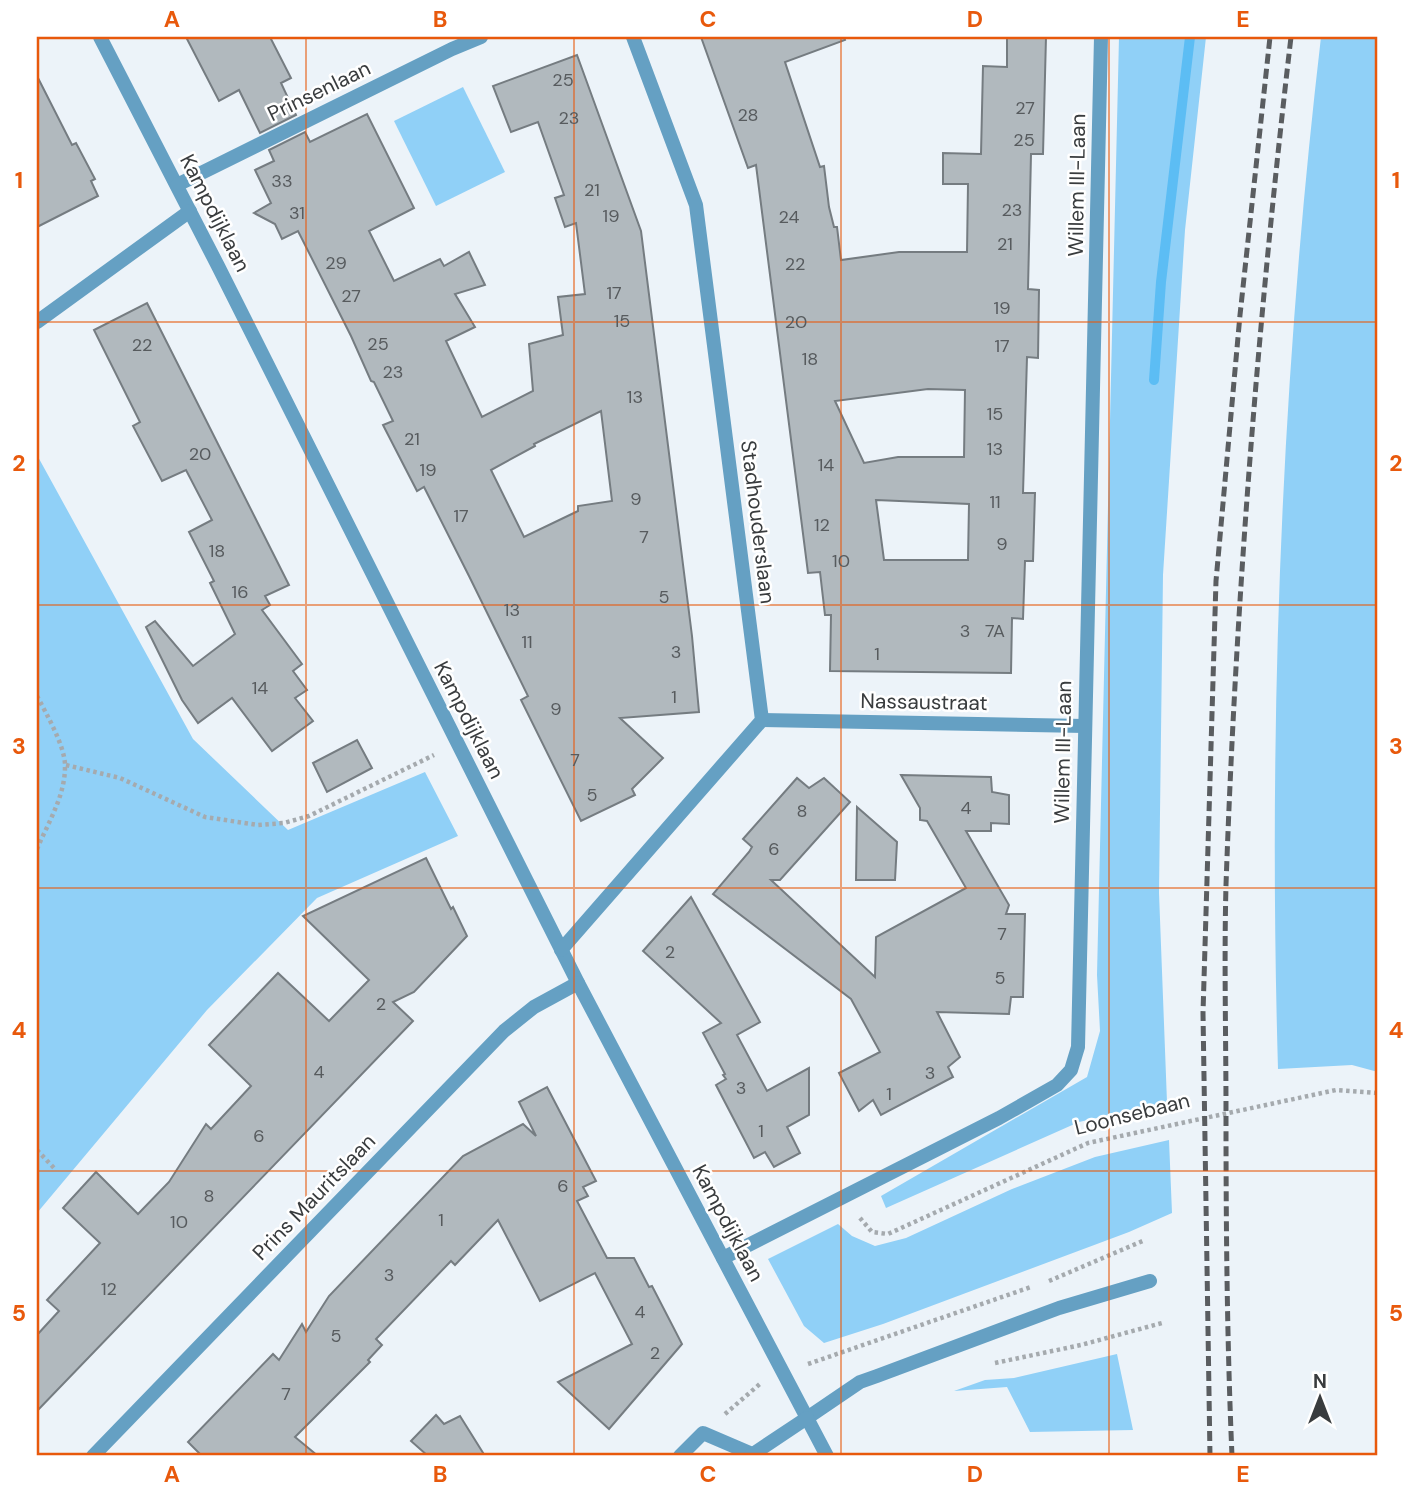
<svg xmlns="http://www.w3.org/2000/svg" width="1415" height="1493" viewBox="0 0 1415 1493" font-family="'DM Sans',sans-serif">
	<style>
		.green { fill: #90d0f7 }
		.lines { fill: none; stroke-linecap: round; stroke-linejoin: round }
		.stream { stroke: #5cbdf4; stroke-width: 10 }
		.building { fill: #b1b9be; stroke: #757c81; stroke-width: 2; fill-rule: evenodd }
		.path { stroke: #a5aaae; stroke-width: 4.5; stroke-dasharray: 3.5 3.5; stroke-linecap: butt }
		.service { stroke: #65a0c3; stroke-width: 14 }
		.minor { stroke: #65a0c3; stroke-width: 14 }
		.rail { stroke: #5a5d60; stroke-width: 5; stroke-dasharray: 10 5; stroke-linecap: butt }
		.grid { fill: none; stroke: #e8590c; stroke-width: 2; stroke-opacity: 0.55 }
		.labels { text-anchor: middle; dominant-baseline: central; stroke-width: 5; stroke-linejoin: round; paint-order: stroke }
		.number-label { font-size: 18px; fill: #575b5e }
		.street-label { font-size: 21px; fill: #393c3e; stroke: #fff }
		.neatline { fill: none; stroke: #e8590c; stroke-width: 2.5 }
		.grid-label { font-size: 23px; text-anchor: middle; font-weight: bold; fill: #e8590c }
	</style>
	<rect width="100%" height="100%" fill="#ecf3f9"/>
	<!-- green -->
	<g class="green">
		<path d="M1119 37H1206L1185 230 1163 575 1159 893 1167 1102 1079 1122 886 1208 881 1196 1087 1077 1100 1031 1097 975Z"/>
		<path d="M1321 37H1378V1072L1352 1065 1278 1069C1268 724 1281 379 1321 37Z"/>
		<path d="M463 87 505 172 436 206 394 121Z"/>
		<path d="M37 455 193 739 288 830 425 772 458 836 317 898 207 1010 37 1213Z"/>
		<path d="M1169 1140 1172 1213 1129 1232 883 1324 824 1343 804 1326 768 1259 838 1224 852 1236 875 1246 906 1238 1012 1189 1095 1157Z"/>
		<path d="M1117 1354 1133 1430 1030 1432 1007 1387 954 1391 985 1380 1014 1378Z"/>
	</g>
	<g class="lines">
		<!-- stream -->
		<path class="stream" d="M1154 380 1161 282 1190 37"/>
	</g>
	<!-- building -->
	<g class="building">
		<path d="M186 37H270L291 78 281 83 296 115 260 133 239 90 219 101Z"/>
		<path d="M701 37H844L845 40 785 62 820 167 824 166 829 207 834 227H837L841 260 899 252H967L968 184H943V153L981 154 983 66 1007 67V37H1046L1043 154H1031L1028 289 1039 290 1038 358 1027 357 1023 493H1035L1033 561H1025L1023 619 1012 618 1011 673 830 671 831 615H825L820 572 808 573 756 165 748 168ZM928 389 965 390 964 457H898L864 463 835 401ZM876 500 969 504 968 560H884Z"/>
		<path d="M577 55 641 231 692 636 699 712 620 718 663 758 632 789 635 795 581 821 521 700 528 696 469 576 424 487 417 491 383 425 393 421 374 382 371 381 351 336 298 231 282 239 275 224 254 213 271 203 255 170 274 161 269 150 305 132 310 142 367 114 414 208 369 231 394 281 440 259 444 266 469 252 485 285 455 294 475 327 446 341 482 417 533 391 529 344 563 335 558 297 585 294 576 223 565 227 555 198 564 195 538 122 511 132 493 86ZM601 411 612 501 578 506V511L524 537 491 470 535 446 534 444Z"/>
		<path d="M37 76 72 145 76 143 95 179 91 181 98 196 37 227Z"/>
		<path d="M147 303 289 585 265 596 270 605 262 610 302 664 293 671 307 690 295 698 313 721 272 751 232 698 198 723 182 700 146 627 155 621 193 666 235 634 210 583 214 581 189 532 212 520 186 470 162 481 133 426 140 422 94 330Z"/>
		<path d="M357 740 372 768 327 792 313 763Z"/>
		<path d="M901 775 991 777 992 792 1009 795V824L991 823V831H966L1009 905 1006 914H1025L1023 997H1011L1009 1014 937 1012 960 1057 948 1067 953 1077 881 1115 873 1100 859 1111 839 1073 880 1052 851 999 713 894 749 852 752 847 743 839 797 778 809 788 824 778 850 802 780 880H771L875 977 876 937 966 888 927 821 920 820V808Z"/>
		<path d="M857 807 897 842 895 880H856Z"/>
		<path d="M426 858 451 909 453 907 467 936 414 992 393 1002 413 1021 37 1411V1335L59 1311 47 1300 100 1243 63 1208 96 1172 138 1214 169 1182 206 1124 211 1129 251 1086 209 1045 278 973 329 1021 369 980 303 916Z"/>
		<path d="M691 897 760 1022 737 1035 767 1091 809 1068V1115L787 1127 800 1153 774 1167 765 1152 754 1158 716 1085 726 1079 723 1075 725 1074 703 1033 721 1023 643 951Z"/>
		<path d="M547 1087 596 1181 583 1187 588 1196 577 1201 607 1258H634L649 1287 652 1286 682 1344 609 1429 558 1382 632 1344 595 1273 540 1301 498 1220 455 1265 451 1261 376 1339 382 1345 368 1360 370 1362 295 1437 318 1456H202L188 1442 273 1354 279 1360 302 1324 306 1332 329 1296 463 1156 523 1124 536 1136 519 1102Z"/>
		<path d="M436 1415 444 1424 460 1416 485 1456H428L411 1441Z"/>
	</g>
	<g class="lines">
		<!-- path -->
		<g class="path">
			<path d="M37 696C46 713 66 748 65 767 65 796 48 823 37 849"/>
			<path d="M66 765 120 778 205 817 258 825 284 823 309 816 434 755"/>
			<path d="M37 1150 54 1168"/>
			<path d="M860 1218 872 1232 888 1234 1088 1143 1336 1090 1378 1093"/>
			<path d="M1049 1281 1145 1240"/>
			<path d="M995 1363 1081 1345 1162 1323"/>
			<path d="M808 1364 1031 1287"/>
			<path d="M725 1414 761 1383"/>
		</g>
		<!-- service -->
		<path class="service" d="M807 1418 860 1382 877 1376 1059 1308 1150 1281"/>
		<!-- minor -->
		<g class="minor">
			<path d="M100 37 218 266 578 983 827 1456"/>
			<path d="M177 185 452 49 481 37"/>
			<path d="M37 322 190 211"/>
			<path d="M762 720 1085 726"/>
			<path d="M561 950 762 720 696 205 633 37"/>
			<path d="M723 1258 999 1118 1057 1085 1071 1070 1078 1047 1101 37"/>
			<path d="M93 1456 504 1031 534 1007 578 983"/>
			<path d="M680 1456 703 1433 752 1454"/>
			<path d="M750 1456 807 1418"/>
		</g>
		<!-- rail -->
		<g class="rail">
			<path d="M1210 1456 1203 1013 1216 581 1240 315 1270 37"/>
			<path d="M1232 1456C1227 1342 1226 1228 1226 1113 1226 1037 1224 961 1226 885 1236 601 1258 319 1291 37"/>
		</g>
	</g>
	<!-- grid -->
	<path class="grid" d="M306 37V1456M574 37V1456M841 37V1456M1109 37V1456M37 322H1378M37 605H1378M37 888H1378M37 1171H1378"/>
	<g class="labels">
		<!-- number labels -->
		<g class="number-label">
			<text x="563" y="80">25</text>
			<text x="1025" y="108">27</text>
			<text x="748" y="115">28</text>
			<text x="569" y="118">23</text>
			<text x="1024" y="140">25</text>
			<text x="282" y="181">33</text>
			<text x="592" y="190">21</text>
			<text x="1012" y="210">23</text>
			<text x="297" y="213">31</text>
			<text x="611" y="216">19</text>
			<text x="789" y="217">24</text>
			<text x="1005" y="244">21</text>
			<text x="336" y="263">29</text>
			<text x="795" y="264">22</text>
			<text x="614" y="293">17</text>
			<text x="351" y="296">27</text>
			<text x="1002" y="308">19</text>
			<text x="622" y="321">15</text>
			<text x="796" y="322">20</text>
			<text x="378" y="344">25</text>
			<text x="142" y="345">22</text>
			<text x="1002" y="346">17</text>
			<text x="810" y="359">18</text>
			<text x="393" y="372">23</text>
			<text x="635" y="397">13</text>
			<text x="995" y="414">15</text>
			<text x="412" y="439">21</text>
			<text x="995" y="449">13</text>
			<text x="200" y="454">20</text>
			<text x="826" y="465">14</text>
			<text x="428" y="470">19</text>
			<text x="636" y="499">9</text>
			<text x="995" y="502">11</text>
			<text x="461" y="516">17</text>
			<text x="822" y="525">12</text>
			<text x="644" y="537">7</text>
			<text x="1002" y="544">9</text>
			<text x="217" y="551">18</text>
			<text x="841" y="561">10</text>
			<text x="240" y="592">16</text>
			<text x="664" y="597">5</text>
			<text x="512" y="610">13</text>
			<text x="965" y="631">3</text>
			<text x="995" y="631">7A</text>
			<text x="527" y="642">11</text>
			<text x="676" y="652">3</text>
			<text x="877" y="654">1</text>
			<text x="260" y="688">14</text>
			<text x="674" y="697">1</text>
			<text x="556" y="709">9</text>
			<text x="575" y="760">7</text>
			<text x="592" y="795">5</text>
			<text x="966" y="808">4</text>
			<text x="802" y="811">8</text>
			<text x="774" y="849">6</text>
			<text x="1002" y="934">7</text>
			<text x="670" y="952">2</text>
			<text x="1000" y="978">5</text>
			<text x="381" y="1004">2</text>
			<text x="319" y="1072">4</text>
			<text x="930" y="1073">3</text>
			<text x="741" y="1088">3</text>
			<text x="889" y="1094">1</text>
			<text x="761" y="1131">1</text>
			<text x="259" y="1136">6</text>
			<text x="563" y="1186">6</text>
			<text x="209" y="1196">8</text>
			<text x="441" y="1220">1</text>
			<text x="179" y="1222">10</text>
			<text x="389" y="1275">3</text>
			<text x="109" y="1289">12</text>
			<text x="640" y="1312">4</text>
			<text x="336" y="1336">5</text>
			<text x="655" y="1353">2</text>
			<text x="286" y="1394">7</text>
		</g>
		<!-- street labels -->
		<g class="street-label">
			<text transform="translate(319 91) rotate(-26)">Prinsenlaan</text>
			<text transform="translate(1077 185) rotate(-89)">Willem III-Laan</text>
			<text transform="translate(215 213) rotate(63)">Kampdijklaan</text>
			<text transform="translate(758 522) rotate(83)">Stadhouderslaan</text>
			<text transform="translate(924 702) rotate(1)">Nassaustraat</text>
			<text transform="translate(469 720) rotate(63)">Kampdijklaan</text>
			<text transform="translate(1063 752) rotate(-89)">Willem III-Laan</text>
			<text transform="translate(1132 1114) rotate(-14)">Loonsebaan</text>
			<text transform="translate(314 1197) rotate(-46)">Prins Mauritslaan</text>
			<text transform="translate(728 1223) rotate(62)">Kampdijklaan</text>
		</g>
	</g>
	<!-- border -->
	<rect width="1415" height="1493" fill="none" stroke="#ffffff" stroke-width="77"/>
	<!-- north arrow -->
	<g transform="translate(1320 1398)" stroke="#ffffff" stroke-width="5" paint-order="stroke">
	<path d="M0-5L12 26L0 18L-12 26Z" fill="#393c3e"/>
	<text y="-10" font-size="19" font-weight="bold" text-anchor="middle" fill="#393c3e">N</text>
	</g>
	<rect x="38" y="38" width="1338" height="1416" class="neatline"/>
	<g class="grid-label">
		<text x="172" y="27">A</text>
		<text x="440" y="27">B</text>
		<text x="708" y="27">C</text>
		<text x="975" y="27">D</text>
		<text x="1243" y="27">E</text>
		<text x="19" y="188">1</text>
		<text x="1396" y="188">1</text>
		<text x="19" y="471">2</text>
		<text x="1396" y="471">2</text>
		<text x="19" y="754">3</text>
		<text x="1396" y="754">3</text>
		<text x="19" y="1038">4</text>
		<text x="1396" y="1038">4</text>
		<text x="19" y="1321">5</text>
		<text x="1396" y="1321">5</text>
		<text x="172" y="1482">A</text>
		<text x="440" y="1482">B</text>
		<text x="708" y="1482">C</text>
		<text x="975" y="1482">D</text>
		<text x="1243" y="1482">E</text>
	</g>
</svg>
